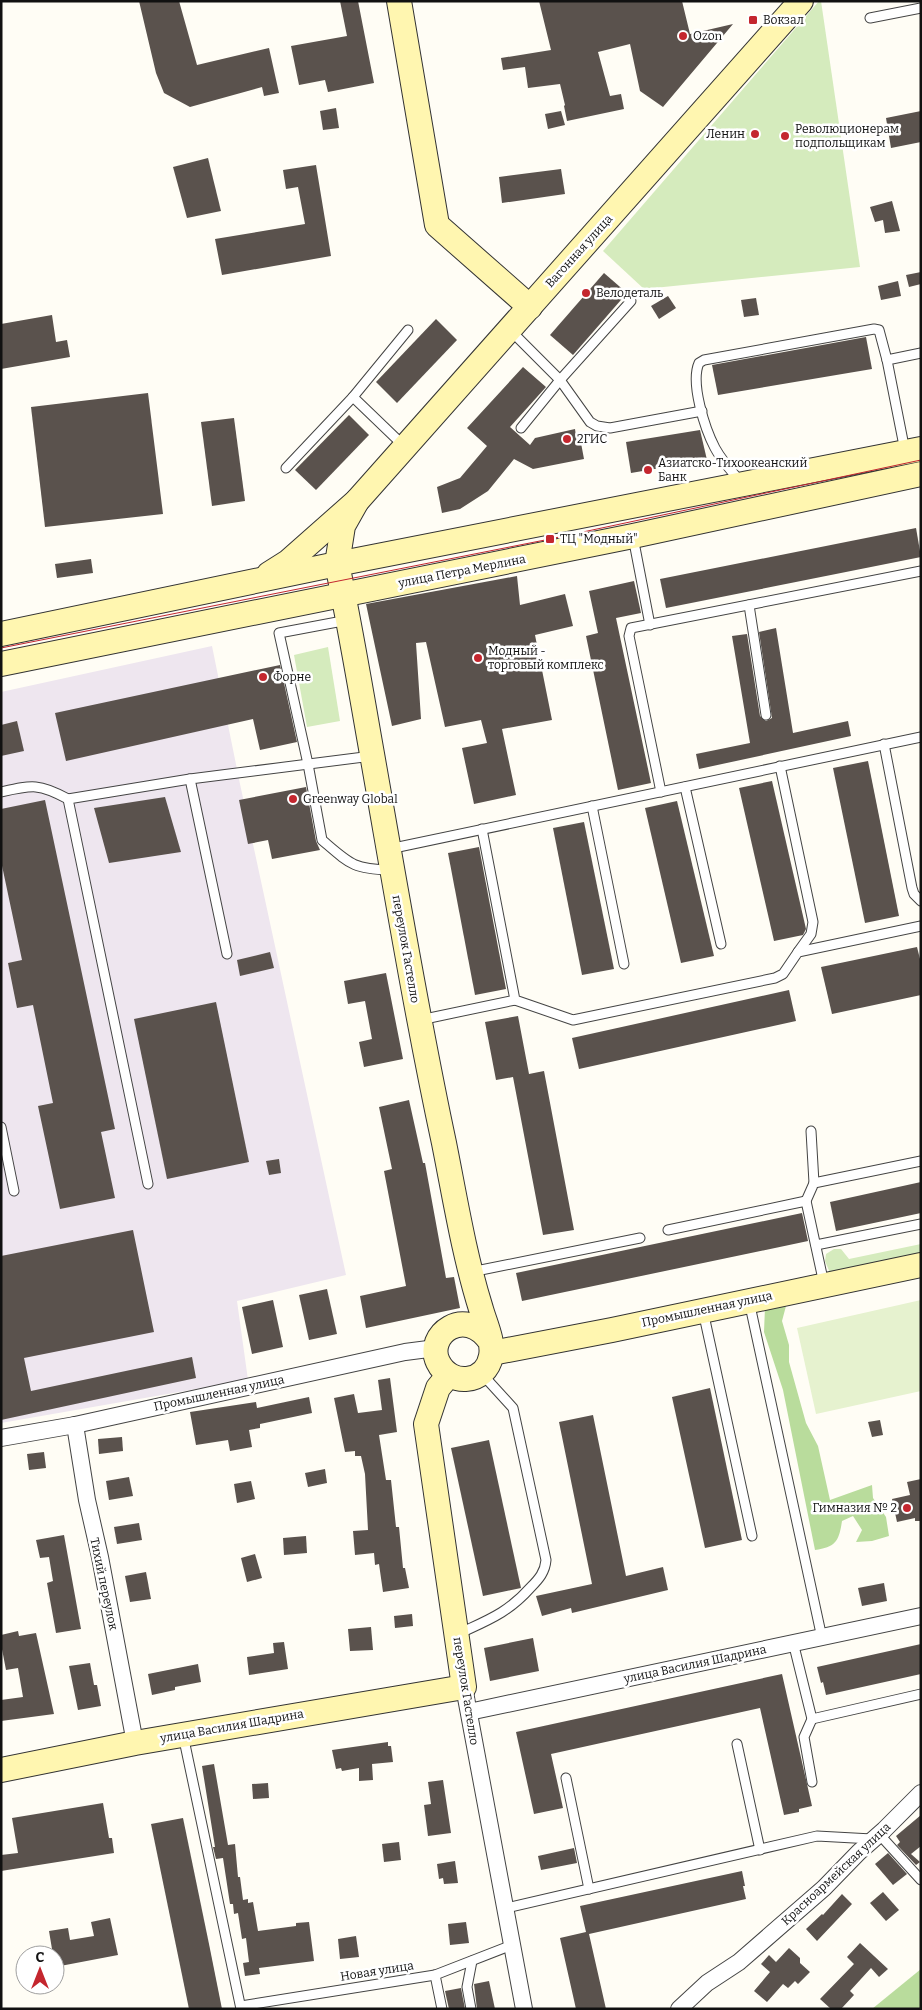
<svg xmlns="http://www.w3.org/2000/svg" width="922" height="2010" viewBox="0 0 922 2010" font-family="Bitter,serif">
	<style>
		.industrial { fill: #eee6ef }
		.green { fill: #d5ebbd }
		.forest { fill: #b9dc9c }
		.pitch { fill: #e6f2cf }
		.building { fill: #5a524d }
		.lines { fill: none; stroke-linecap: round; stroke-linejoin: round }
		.lane-casing { stroke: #444; stroke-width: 11 }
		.street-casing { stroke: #444; stroke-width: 18 }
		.secondary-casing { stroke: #333; stroke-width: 26 }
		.lane { stroke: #fff; stroke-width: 9 }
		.street { stroke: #fff; stroke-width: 16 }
		.secondary { stroke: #fff6b0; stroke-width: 24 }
		.tram { stroke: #c4262e; stroke-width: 1 }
		.poi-dot { fill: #c4262e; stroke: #fff; stroke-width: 2 }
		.labels { text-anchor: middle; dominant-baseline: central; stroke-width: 5; stroke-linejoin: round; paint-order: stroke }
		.poi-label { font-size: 12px; fill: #111; stroke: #fff; text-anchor: start }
		.street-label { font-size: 12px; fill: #111; stroke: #fff }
	</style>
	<rect width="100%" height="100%" fill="#fffdf5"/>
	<!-- industrial -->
	<path class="industrial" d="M212 646 240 784 346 1275 237 1301 248 1380 1 1423V692Z"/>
	<!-- green -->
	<g class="green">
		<path d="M819 1H821L860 267 644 289 603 251Z"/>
		<path d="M328 647 340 721 307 727 294 655Z"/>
		<path d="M921 1244V1254L830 1273 825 1261 826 1254 834 1249H841L849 1259Z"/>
	</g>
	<!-- forest -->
	<g class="forest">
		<path d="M781 1302 786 1306 782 1321 789 1345V1362L806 1423 818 1446 830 1500 872 1485 873 1498 886 1517 889 1536 872 1541 856 1542 862 1530 853 1516 842 1521C839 1541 836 1547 815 1550L783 1390 764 1332 765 1307Z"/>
		<path d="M921 1969V2009H872Z"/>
	</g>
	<!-- pitch -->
	<path class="pitch" d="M921 1300V1391L816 1414 797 1328Z"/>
	<!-- building -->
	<g class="building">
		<path d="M139 1H179L197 65 269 48 279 93 264 96 262 87 190 107 164 93 156 73Z"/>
		<path d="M340 1H358L374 83 328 92 325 80 299 85 291 46 347 36Z"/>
		<path d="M539 1H682L690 34 733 24 663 107 640 91 630 44 598 52 610 96 621 94 624 109 567 121 564 106 565 105 560 84 528 88 525 67 503 70 501 58 551 50Z"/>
		<path d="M336 108 339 128 323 130 320 111Z"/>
		<path d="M561 111 565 125 548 129 545 114Z"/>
		<path d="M921 111V142L891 148 886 118Z"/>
		<path d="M208 158 221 211 187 218 173 167Z"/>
		<path d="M316 165 331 256 222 275 215 239 305 224 298 187 286 189 283 170Z"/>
		<path d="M561 169 565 194 502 203 499 177Z"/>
		<path d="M892 201 900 231 885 233 883 220 875 222 870 207Z"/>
		<path d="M921 272V284L909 287 906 275Z"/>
		<path d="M604 273 627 293 573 355 550 335Z"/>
		<path d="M898 281 901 296 881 300 878 286Z"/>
		<path d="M668 296 676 308 659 319 651 306Z"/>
		<path d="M756 298 759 315 744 317 741 300Z"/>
		<path d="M52 315 56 342 67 340 70 357 1 369V324Z"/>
		<path d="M436 319 457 340 397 403 376 382Z"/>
		<path d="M866 337 872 369 718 395 712 365Z"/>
		<path d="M523 367 546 387 510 427 530 445 535 438 575 429 577 444 581 443 584 459 533 469 514 459 488 491 460 509 442 513 437 487 460 478 487 446 467 428Z"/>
		<path d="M148 393 163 514 45 527 31 407Z"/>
		<path d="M349 415 369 435 316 490 295 470Z"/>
		<path d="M234 418 245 501 212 506 201 422Z"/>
		<path d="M700 430 707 460 631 473 626 442Z"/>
		<path d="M916 528 921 557 666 608 660 579Z"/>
		<path d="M91 559 93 573 57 578 55 564Z"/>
		<path d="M517 576 520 605 565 594 573 626 535 635 552 720 502 729 516 795 474 804 462 748 487 743 481 720 445 727 426 642 416 643 421 719 392 726 366 604Z"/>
		<path d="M634 581 641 613 616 618 651 783 618 790 586 636 598 633 589 591Z"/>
		<path d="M776 628 793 733 848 721 851 736 699 769 696 754 750 743 732 636 747 634 760 716 766 721 772 718 759 632Z"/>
		<path d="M280 665 297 742 260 750 253 719 66 761 55 713Z"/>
		<path d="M17 721 24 751 1 756V725Z"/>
		<path d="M868 761 899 916 865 923 833 768Z"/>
		<path d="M772 781 806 929 803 935 774 941 739 788Z"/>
		<path d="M306 787 316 841 320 850 272 859 268 840 248 844 239 800Z"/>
		<path d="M165 797 181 852 109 863 94 808Z"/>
		<path d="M45 800 115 1129 101 1132 115 1198 60 1209 38 1106 53 1103 33 1005 17 1008 8 963 22 960 1 861V809Z"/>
		<path d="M677 801 714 956 681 963 645 808Z"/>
		<path d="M584 822 614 969 582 975 553 828Z"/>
		<path d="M479 847 506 989 475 995 448 853Z"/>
		<path d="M917 947 921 963V995L832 1014 821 967Z"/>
		<path d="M270 952 274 968 240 976 237 960Z"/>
		<path d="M386 973 403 1059 364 1067 359 1042 372 1039 365 1001 348 1004 344 981Z"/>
		<path d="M789 990 796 1021 579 1069 572 1038Z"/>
		<path d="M216 1002 249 1162 167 1179 134 1019Z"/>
		<path d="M518 1016 529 1074 544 1071 574 1230 543 1235 513 1077 496 1080 485 1022Z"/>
		<path d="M409 1100 423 1163H425L446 1278 454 1277 460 1308 366 1328 360 1296 406 1286 384 1171 392 1169 379 1107Z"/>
		<path d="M279 1159 281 1173 269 1175 266 1161Z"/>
		<path d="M921 1182V1213L836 1231 830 1202Z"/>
		<path d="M802 1213 808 1241 522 1301 516 1273Z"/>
		<path d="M133 1230 154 1332 24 1358 31 1391 192 1357 196 1378 1 1420V1256Z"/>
		<path d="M327 1289 337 1334 309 1340 299 1295Z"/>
		<path d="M273 1300 283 1347 252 1354 242 1307Z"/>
		<path d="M390 1378 397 1432 379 1435 386 1480H391L396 1527H399L403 1568H405L409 1588 383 1592 379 1564 375 1565 374 1553 355 1555 353 1531 368 1530 365 1474 361 1456H355V1451L345 1452 334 1398 354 1394 358 1413 382 1410 378 1380Z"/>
		<path d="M710 1388 742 1540 705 1548 672 1397Z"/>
		<path d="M309 1397 312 1413 260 1424V1428L249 1430 252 1447 230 1451 228 1440 196 1445 190 1412 256 1402 257 1408Z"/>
		<path d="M593 1415 626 1576 663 1567 668 1590 572 1613 571 1608 542 1616 536 1596 592 1584 559 1422Z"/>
		<path d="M880 1420 883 1435 872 1437 868 1422Z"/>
		<path d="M122 1437 123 1451 99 1454 98 1439Z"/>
		<path d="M489 1440 521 1588 483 1596 451 1448Z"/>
		<path d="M44 1452 46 1468 29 1470 27 1454Z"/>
		<path d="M325 1469 327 1483 308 1487 305 1473Z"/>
		<path d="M129 1477 133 1496 109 1500 106 1481Z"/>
		<path d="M921 1479V1521H915V1518L897 1522 892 1499 910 1495 907 1482Z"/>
		<path d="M251 1481 255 1499 237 1503 234 1484Z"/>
		<path d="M139 1523 142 1540 117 1544 114 1527Z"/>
		<path d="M64 1535 81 1629 56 1633 47 1583 53 1581 49 1557 40 1558 36 1540Z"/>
		<path d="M306 1536 307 1553 284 1555 283 1538Z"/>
		<path d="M255 1554 262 1578 247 1582 241 1558Z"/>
		<path d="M146 1572 151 1599 130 1602 125 1576Z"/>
		<path d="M884 1583 887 1601 862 1606 858 1588Z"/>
		<path d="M412 1614 413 1626 395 1628 394 1616Z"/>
		<path d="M371 1627 373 1650 350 1651 348 1629Z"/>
		<path d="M18 1631 19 1636 36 1633 54 1714 1 1721V1700L23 1697 18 1668 6 1670 1 1644V1635Z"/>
		<path d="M533 1638 539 1671 490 1681 484 1648Z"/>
		<path d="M284 1642 288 1669 249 1675 247 1657 274 1653 273 1643Z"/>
		<path d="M921 1644V1674L826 1695 823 1682 821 1683 817 1667Z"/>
		<path d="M90 1663 94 1685H97L101 1706 78 1710 69 1666Z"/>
		<path d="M198 1664 201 1682 175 1687V1690L152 1695 148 1674Z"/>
		<path d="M782 1674 812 1806 799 1809V1812L784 1815 760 1708 551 1754 563 1808 534 1814 516 1732Z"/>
		<path d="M388 1742V1746H391L393 1762 372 1764 373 1780 359 1781V1768L342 1771 341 1768 336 1769 332 1750Z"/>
		<path d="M214 1764 228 1845 235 1844 238 1877H240L243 1900 248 1899V1903L253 1902 258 1931 296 1926V1923L309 1922 314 1961 259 1968 260 1974 245 1976 243 1963 249 1962 246 1938 242 1939 238 1913 234 1914 233 1904H230L223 1858 216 1859 213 1847H215L202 1766Z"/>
		<path d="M443 1780 451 1833 428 1836 424 1805 431 1804 428 1782Z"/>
		<path d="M268 1783 269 1798 253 1799 252 1784Z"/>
		<path d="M103 1803 109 1838H112L114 1853 1 1871V1855L18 1853 12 1818Z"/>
		<path d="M921 1815V1846L911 1854 920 1862 916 1865 897 1845 900 1842 896 1836Z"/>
		<path d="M183 1818 209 1944 222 2009H189L151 1824Z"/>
		<path d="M399 1842 401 1860 384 1862 382 1844Z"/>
		<path d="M574 1848 577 1863 541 1870 538 1856Z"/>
		<path d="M888 1853 907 1874 893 1885 875 1864Z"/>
		<path d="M455 1861 458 1883 444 1884 443 1878 439 1879 437 1864Z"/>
		<path d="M742 1871 745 1886H743L746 1899 589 1934 606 2009H576L560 1938 586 1932 580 1906Z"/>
		<path d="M883 1892 899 1910 886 1921 870 1903Z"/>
		<path d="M842 1894 852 1904 817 1941 806 1929 822 1914 823 1915Z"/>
		<path d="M110 1918 118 1955 55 1967V1955H53L49 1931 68 1928 70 1940 94 1936 91 1922Z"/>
		<path d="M466 1922 469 1943 450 1945 448 1924Z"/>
		<path d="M356 1936 359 1957 340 1959 338 1939Z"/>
		<path d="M860 1943 888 1969 879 1977 871 1968 850 1991 854 1995 841 2009H831L820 1999 854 1964 847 1957Z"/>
		<path d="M789 1948 800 1958V1963L810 1972 798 1984 795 1981 788 1988 783 1984 767 2002 754 1991 770 1972 761 1964 769 1955 776 1962Z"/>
		<path d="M489 1981 495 2009H477L474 1984Z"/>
		<path d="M461 1988 465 2009H449L445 1991Z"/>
	</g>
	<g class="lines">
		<defs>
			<g id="lane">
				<path d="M870 18 921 8"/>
				<path d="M510 330 560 380 590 422 597 426 610 428 702 411"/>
				<path d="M521 428 560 380 631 301"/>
				<path d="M405 447 353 397 408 330"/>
				<path d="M905 451 887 360 921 353"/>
				<path d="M286 468 353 397"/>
				<path d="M741 482C732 472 722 461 715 448 705 429 690 383 699 363L704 360 874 329 879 330 887 360"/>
				<path d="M633 537 650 625"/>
				<path d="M749 605 766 715"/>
				<path d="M348 620 279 633 308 764 322 840C350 864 353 869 390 870"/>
				<path d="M884 744 912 888 914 894 921 901"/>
				<path d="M780 766 813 922 811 934 798 952"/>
				<path d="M685 787 721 944"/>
				<path d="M1 792C32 785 39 783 68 799"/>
				<path d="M661 792 629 636 631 628 921 571"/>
				<path d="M592 806 624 964"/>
				<path d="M482 829 515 1000 573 1020 775 978 783 974 798 952 921 926"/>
				<path d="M389 849 921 737"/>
				<path d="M227 954 190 779 372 756"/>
				<path d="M420 1020 515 1000"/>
				<path d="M1 1127 14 1191"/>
				<path d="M811 1131 814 1183"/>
				<path d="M148 1184 68 799 190 779"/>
				<path d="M806 1201 814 1183 921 1161"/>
				<path d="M668 1230 806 1201 824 1284"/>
				<path d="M816 1245 921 1224"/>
				<path d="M471 1272 640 1238"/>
				<path d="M749 1301 822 1638"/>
				<path d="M703 1311 752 1536"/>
				<path d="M458 1634C488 1620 508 1613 531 1587 539 1579 545 1572 546 1560L513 1408 482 1374"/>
				<path d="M793 1642 812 1719 921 1694"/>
				<path d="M183 1735 241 2009"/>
				<path d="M737 1744 760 1850"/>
				<path d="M566 1778 589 1889"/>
				<path d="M812 1782 804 1737 812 1719"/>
				<path d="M879 1834 921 1880"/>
				<path d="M506 1908 817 1836 872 1839"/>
				<path d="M435 1975 442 2009"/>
				<path d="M241 2006 435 1975 512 1945"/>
				<path d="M471 2009 467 1987 472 1961"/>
			</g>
			<g id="street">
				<path d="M75 1425 87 1500 100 1557 135 1743"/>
				<path d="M1 1438 75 1425 405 1352 436 1348"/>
				<path d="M464 1687 524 2009"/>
				<path d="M469 1712 921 1616"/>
				<path d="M679 2009 707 1983 739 1962 824 1888 859 1852 884 1830 921 1793"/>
			</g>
			<g id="secondary">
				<path d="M399 1 437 225 530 307"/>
				<path d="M357 501 343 526 337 564C349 621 359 679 369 737 393 872 415 1008 444 1143 455 1198 464 1255 481 1309 485 1323 494 1342 491 1356 486 1384 450 1387 438 1362 425 1335 465 1305 490 1341"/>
				<path d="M269 574 288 562 357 501 801 1"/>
				<path d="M1 634 337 564 921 449"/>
				<path d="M1 664 633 536 921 474"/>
				<path d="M492 1353 612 1330 921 1265"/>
				<path d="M1 1770 135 1743 464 1687 426 1424 438 1388 448 1376"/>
			</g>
		</defs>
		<!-- lane casing -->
		<use href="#lane" class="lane-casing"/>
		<!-- street casing -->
		<use href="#street" class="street-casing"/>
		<!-- secondary casing -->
		<use href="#secondary" class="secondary-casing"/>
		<!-- lane -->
		<use href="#lane" class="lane"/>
		<!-- street -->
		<use href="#street" class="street"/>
		<!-- secondary -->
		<use href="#secondary" class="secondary"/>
		<!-- tram -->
		<path class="tram" d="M1 648 550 539 921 460"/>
	</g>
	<!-- markers -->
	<g class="poi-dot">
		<rect x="748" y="15" width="10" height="10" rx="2.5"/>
		<circle cx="683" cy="36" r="5"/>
		<circle cx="755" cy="134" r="5"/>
		<circle cx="785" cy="136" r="5"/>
		<circle cx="586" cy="293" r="5"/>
		<circle cx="567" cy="439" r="5"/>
		<circle cx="648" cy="470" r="5"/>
		<rect x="545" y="534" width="10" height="10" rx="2.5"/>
		<circle cx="478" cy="658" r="5"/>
		<circle cx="263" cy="677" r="5"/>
		<circle cx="293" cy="799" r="5"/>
		<circle cx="907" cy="1508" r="5"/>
	</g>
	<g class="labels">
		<!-- poi labels -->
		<g class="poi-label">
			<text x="763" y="20">Вокзал</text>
			<text x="693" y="36">Ozon</text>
			<text x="795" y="129">Революционерам<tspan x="795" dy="14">подпольщикам</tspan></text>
			<text x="745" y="134" text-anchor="end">Ленин</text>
			<text x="596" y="293">Велодеталь</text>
			<text x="577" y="439">2ГИС</text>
			<text x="658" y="463">Азиатско-Тихоокеанский<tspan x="658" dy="14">Банк</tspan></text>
			<text x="560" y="539">ТЦ "Модный"</text>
			<text x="488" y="651">Модный -<tspan x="488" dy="14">торговый комплекс</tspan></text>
			<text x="273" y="677">Форне</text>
			<text x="303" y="799">Greenway Global</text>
			<text x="897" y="1508" text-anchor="end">Гимназия № 2</text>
		</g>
		<!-- street labels -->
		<g class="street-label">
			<text transform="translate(579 251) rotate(-48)">Вагонная улица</text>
			<text transform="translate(462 571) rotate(-11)">улица Петра Мерлина</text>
			<text transform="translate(406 949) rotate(80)">переулок Гастелло</text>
			<text transform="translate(707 1309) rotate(-12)">Промышленная улица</text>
			<text transform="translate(219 1393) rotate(-12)">Промышленная улица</text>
			<text transform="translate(104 1584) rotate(78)">Тихий переулок</text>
			<text transform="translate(695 1664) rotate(-12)">улица Василия Шадрина</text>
			<text transform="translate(466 1691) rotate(81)">переулок Гастелло</text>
			<text transform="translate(232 1726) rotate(-10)">улица Василия Шадрина</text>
			<text transform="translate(836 1874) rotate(-43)">Красноармейская улица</text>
			<text transform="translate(377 1971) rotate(-9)">Новая улица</text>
		</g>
	</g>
	<!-- border -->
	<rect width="922" height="2010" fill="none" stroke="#111111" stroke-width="5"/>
	<!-- north arrow -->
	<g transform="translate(40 1970)"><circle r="24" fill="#ffffff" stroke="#a0a0a0"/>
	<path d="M0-4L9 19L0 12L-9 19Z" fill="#c4262e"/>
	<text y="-8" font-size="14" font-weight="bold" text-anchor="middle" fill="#111111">С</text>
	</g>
</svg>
